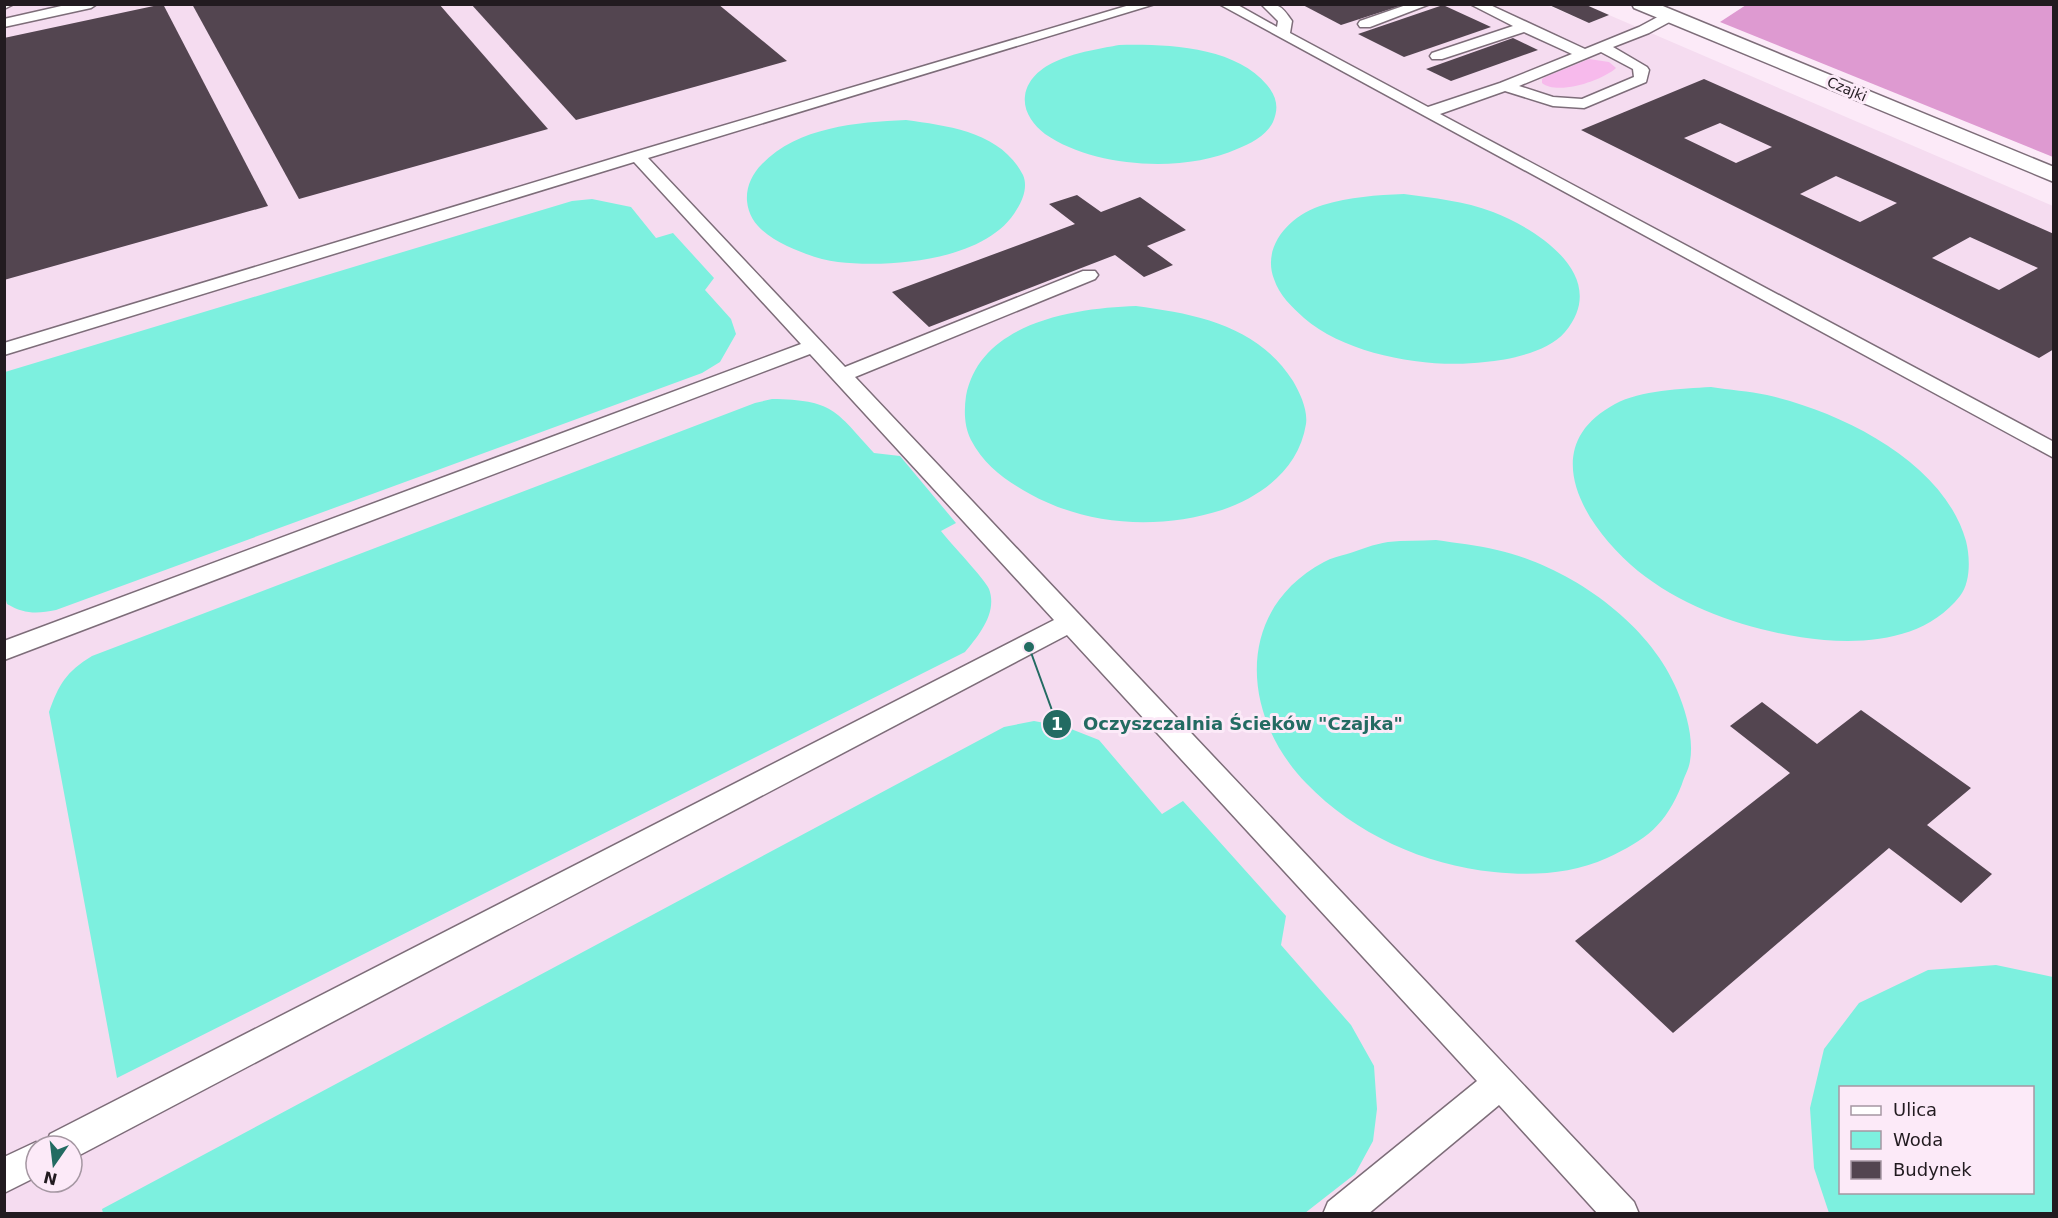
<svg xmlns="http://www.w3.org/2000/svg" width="2058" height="1218" viewBox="0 0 2058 1218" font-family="'DejaVu Sans',sans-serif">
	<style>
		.built { fill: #f5dcf0; fill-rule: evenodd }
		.green { fill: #f7baec }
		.forest { fill: #de9ad1 }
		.water { fill: #7df0df; fill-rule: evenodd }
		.building { fill: #534550; fill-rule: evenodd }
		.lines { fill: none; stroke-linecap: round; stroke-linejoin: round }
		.service-casing { stroke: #7d6d79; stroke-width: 3 }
		.minor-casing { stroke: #7d6d79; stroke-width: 3 }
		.service { fill: #fff; fill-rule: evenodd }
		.minor { fill: #fff; fill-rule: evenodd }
		.labels { text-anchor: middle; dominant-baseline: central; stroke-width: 6; stroke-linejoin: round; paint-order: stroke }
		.far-street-label { font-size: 14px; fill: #221b20; stroke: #fceaf8 }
		.leader { fill: none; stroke: #236b62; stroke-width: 2 }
		.callout-dot { fill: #236b62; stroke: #fceaf8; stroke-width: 2 }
		.mark-label { font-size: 18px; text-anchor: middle; font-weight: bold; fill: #fff }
		.callout-label { font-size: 18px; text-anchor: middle; font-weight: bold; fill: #236b62; stroke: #fceaf8; stroke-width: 6; stroke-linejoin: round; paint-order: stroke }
	</style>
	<rect width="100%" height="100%" fill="#fceaf8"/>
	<!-- built -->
	<path class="built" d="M5 5H1547L1589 23 1609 15 2053 206V1213L5 1214ZM1840 1088H2032V1192H1840ZM36 1146H72V1182H36Z"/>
	<!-- green -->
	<path class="green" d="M1589 59 1609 62 1616 68C1603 80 1558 96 1542 83V79L1545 77Z"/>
	<!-- forest -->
	<path class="forest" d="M1746 5H2053V157L1720 22Z"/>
	<!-- water -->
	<g class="water">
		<path d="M1119 45C1165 44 1235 46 1267 85 1277 97 1279 108 1273 122 1267 135 1250 144 1237 149 1184 173 1094 168 1045 134 1033 125 1023 111 1025 96 1031 58 1088 51 1119 45Z"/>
		<path d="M906 120C949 126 1001 132 1023 175 1028 186 1023 200 1017 209 988 261 890 268 838 262 820 260 803 253 787 246 767 236 749 224 747 201 746 187 752 174 762 164 798 127 857 122 906 120Z"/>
		<path d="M1404 194C1434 198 1464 201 1493 212 1539 230 1611 277 1565 332 1548 352 1509 360 1485 362 1430 369 1348 356 1304 318 1292 307 1279 295 1274 279 1261 245 1292 214 1323 205 1350 197 1376 195 1404 194Z"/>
		<path d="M592 199 631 207 656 238 673 233 714 278 705 290 731 319 736 334 720 362 702 373 56 610C37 614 24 614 7 604L4 594 5 372 572 201Z"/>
		<path d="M1136 306C1197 314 1258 326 1293 381 1300 393 1308 410 1306 424 1299 468 1263 496 1222 510 1159 530 1088 526 1030 494 1006 481 984 465 971 440 964 426 964 410 966 396 980 322 1075 308 1136 306Z"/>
		<path d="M1711 387C1729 390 1749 391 1767 395 1842 412 1944 462 1966 541 1970 557 1971 582 1960 596 1928 637 1874 644 1824 640 1761 634 1689 612 1638 571 1587 529 1533 448 1615 404 1641 390 1681 389 1711 387Z"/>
		<path d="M772 399C833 400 835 410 874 453L900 456 956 523 941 531C950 543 985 579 989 589 998 613 978 636 965 652L117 1078 49 712C59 684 66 672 92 656L755 403Z"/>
		<path d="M1436 540C1456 543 1477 545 1497 550 1568 566 1649 622 1677 690 1686 711 1694 739 1690 761 1689 769 1684 777 1682 784 1666 825 1646 840 1607 858 1572 874 1532 876 1494 872 1424 865 1355 834 1306 783 1241 716 1234 610 1324 562 1331 558 1340 556 1347 554 1360 550 1374 544 1388 542 1404 540 1420 541 1436 540Z"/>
		<path d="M1034 721 1066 727 1099 740 1162 814 1183 801 1286 916 1281 945 1351 1025 1374 1066 1377 1109 1373 1141 1355 1174 1305 1213H103L102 1209 1004 727Z"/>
		<path d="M1996 965 2053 977V1213H1829L1814 1168 1810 1108 1824 1049 1859 1003 1928 970ZM1840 1088H2032V1192H1840Z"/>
	</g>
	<!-- building -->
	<g class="building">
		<path d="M163 4 268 206 4 280V38Z"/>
		<path d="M192 4H439L548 129 299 199Z"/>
		<path d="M471 4H718L787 61 576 120Z"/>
		<path d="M1301 4H1403V5L1341 25Z"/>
		<path d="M1547 4H1584L1609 15 1589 23Z"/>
		<path d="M1443 5 1491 27 1404 57 1358 34Z"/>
		<path d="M1513 38 1538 50 1451 81 1426 69Z"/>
		<path d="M1704 79 2054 234V349L2039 358 1581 130ZM1720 123 1772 147 1736 163 1684 138ZM1836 176 1897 203 1860 222 1800 194ZM1970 237 2038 268 1999 290 1932 258Z"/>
		<path d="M1077 195 1101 212 1140 197 1186 230 1147 246 1173 265 1144 277 1115 255 929 327 892 292 1075 224 1049 204Z"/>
		<path d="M1762 702 1817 744 1861 710 1971 788 1927 825 1992 874 1961 903 1889 848 1673 1033 1575 941 1790 773 1730 726Z"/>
	</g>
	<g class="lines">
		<defs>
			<g id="service">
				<path d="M4 4H14L4 9Z"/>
				<path d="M70 4H97L91 8 4 27V19Z"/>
				<path d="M1133 4H1155L648 158 845 367 1083 271H1095L1098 275 1095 279 855 377 1634 1202 1639 1214H1598L1499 1105 1368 1214H1323L1328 1202 1477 1081 1067 635 74 1158 72 1159V1146H45L50 1134 1054 620 810 354 4 660V641L801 344 634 162 4 355V343L631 153Z"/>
				<path d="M1219 4H1236L1277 27 1278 21 1261 4C1279 4 1281 5 1292 21L1290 33 1428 107 1500 83 1572 54 1524 32 1442 59H1432L1430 56 1432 53 1513 26 1470 4H1488L1585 49 1639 27 1665 13H1675L1677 16 1675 19 1649 33 1613 47 1647 67 1649 70 1646 82 1584 108 1553 106 1505 91 1440 114 2054 442V458ZM1601 52 1633 69 1634 77 1582 99 1553 97 1519 86Z"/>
				<path d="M1409 4H1430L1370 27H1360L1358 24 1360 21Z"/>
				<path d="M36 1142 45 1146H36V1177L4 1193V1157Z"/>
			</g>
			<path id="minor" d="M1632 4H1658L2054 167V182L1634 8Z"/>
		</defs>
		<!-- service casing -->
		<use href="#service" class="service-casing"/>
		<!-- minor casing -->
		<use href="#minor" class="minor-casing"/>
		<!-- service -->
		<use href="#service" class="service"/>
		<!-- minor -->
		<use href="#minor" class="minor"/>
	</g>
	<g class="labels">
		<!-- far-street labels -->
		<g class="far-street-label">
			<text transform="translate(1847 89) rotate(23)">Czajki</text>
		</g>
	</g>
	<!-- callouts -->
	<path class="leader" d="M1029 647L1057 724"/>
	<g class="callout-dot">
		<circle cx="1029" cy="647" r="6"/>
		<circle cx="1057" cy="724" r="15"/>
	</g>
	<g class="mark-label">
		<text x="1057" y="730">1</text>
	</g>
	<g class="callout-label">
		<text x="1243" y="730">Oczyszczalnia Ścieków "Czajka"</text>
	</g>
	<!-- border -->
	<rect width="2058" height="1218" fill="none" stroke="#221b20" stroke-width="12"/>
	<!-- legend -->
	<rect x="1839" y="1086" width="195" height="108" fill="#fceaf8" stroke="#a597a2" stroke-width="1.5"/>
	<rect x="1851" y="1106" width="30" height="9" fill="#ffffff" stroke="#a597a2" stroke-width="1.5"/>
	<text x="1893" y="1116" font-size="18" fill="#221b20">Ulica</text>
	<rect x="1851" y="1131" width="30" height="18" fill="#7df0df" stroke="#a597a2" stroke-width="1.5"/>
	<text x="1893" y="1146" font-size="18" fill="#221b20">Woda</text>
	<rect x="1851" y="1161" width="30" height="18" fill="#534550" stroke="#a597a2" stroke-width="1.5"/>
	<text x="1893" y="1176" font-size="18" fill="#221b20">Budynek</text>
	<!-- north arrow -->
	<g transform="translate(54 1164) rotate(194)"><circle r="28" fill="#fceaf8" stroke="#a597a2" stroke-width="1.5"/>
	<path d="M0-4.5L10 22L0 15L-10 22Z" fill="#236b62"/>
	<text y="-9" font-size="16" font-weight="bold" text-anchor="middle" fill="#221b20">N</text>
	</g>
</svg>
